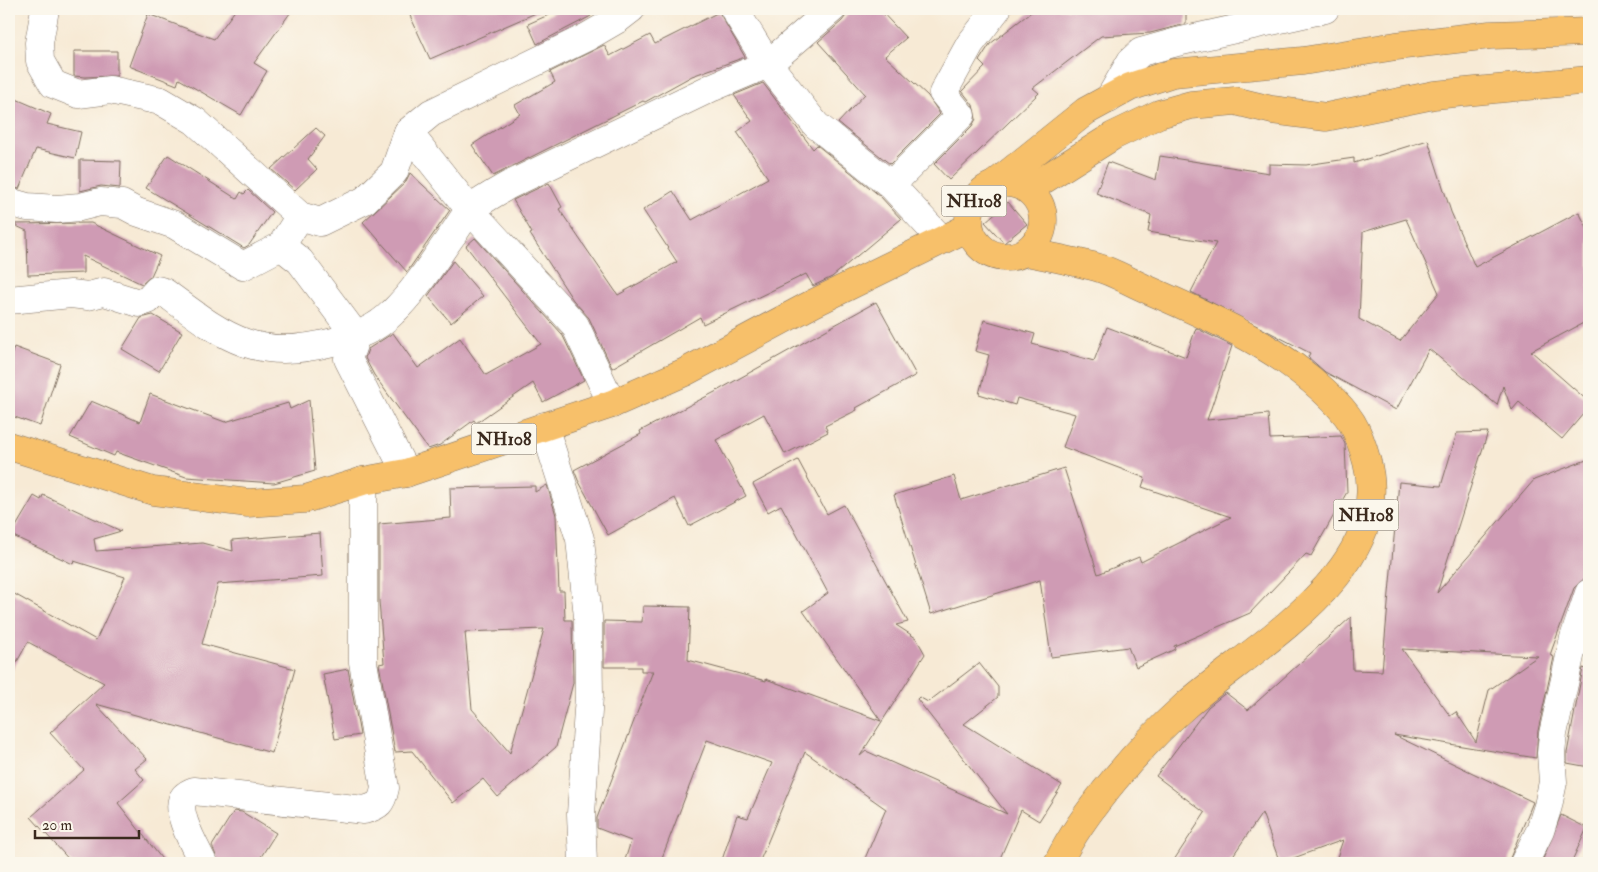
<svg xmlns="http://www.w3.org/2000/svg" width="1598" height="872" viewBox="0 0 1598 872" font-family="'IM FELL Double Pica',serif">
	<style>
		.building { fill: #cf9bb4; fill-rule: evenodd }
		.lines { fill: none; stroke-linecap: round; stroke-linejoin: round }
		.minor-casing { stroke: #7d6d5e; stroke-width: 29 }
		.primary-casing { stroke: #7d6d5e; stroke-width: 29 }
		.trunk-casing { stroke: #7d6d5e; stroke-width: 29 }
		.minor { stroke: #fff; stroke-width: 28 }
		.primary { stroke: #f7c06b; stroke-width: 28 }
		.trunk { stroke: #f7c06b; stroke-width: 28 }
		.labels { text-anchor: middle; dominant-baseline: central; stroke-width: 4; stroke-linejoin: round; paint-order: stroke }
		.shield { fill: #fbf7ec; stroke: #75685c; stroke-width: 1 }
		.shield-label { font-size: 18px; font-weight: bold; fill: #3b2a1e }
	</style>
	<rect width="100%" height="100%" fill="#fbf7ec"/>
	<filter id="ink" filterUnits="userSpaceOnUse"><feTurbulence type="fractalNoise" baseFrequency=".02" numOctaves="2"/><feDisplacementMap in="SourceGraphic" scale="10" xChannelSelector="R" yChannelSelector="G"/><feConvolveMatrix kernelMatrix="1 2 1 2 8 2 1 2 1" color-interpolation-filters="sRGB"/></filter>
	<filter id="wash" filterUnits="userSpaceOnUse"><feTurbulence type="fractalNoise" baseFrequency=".0096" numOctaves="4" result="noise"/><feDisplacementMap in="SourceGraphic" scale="20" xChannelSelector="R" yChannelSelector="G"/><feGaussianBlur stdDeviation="1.12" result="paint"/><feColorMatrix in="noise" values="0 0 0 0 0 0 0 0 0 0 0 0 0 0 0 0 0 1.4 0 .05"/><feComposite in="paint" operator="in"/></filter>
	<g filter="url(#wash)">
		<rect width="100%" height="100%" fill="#f7ead5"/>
		<g id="blocks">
			<!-- building -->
			<g class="building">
				<path d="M236 9H293L254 63 267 71 241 115 179 79 177 85 129 66 148 14 214 39Z"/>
				<path d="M407 9H545L430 59Z"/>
				<path d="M562 9H588L591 16 537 44 528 24Z"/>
				<path d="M851 9H879L906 38 885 56 928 96 940 114 890 164 838 123 865 94 818 42 842 21Z"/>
				<path d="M1035 9H1186V24L1150 33 1101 36 1033 88 1039 93 949 180 934 164 972 126 976 119 973 105 962 91 985 67 979 61 990 44Z"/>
				<path d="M719 12 745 57 692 76 645 102 643 101 493 176 472 145 520 114 515 105 555 82 550 72 604 45 610 56 650 35 655 44Z"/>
				<path d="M74 51H117V76L85 77 74 76Z"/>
				<path d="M763 83 813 149 817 145 880 196 901 219 832 277 813 286 806 274 703 324 700 317 612 368 589 318 573 300 530 234 532 233 513 200 549 183 562 207 559 209 618 295 677 262 643 210 673 191 692 220 768 178 737 132 752 121 734 95Z"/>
				<path d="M9 96 51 114 47 124 81 132 75 158 36 149 19 189 9 187Z"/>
				<path d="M316 128 325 136 308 159 317 169 295 190 271 169Z"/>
				<path d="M1428 140 1451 212 1475 267 1579 212 1589 232V320L1531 351 1589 402V407L1562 439 1519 402 1512 410 1503 386 1497 405 1429 349 1396 410 1325 372 1308 357 1310 353 1191 292 1216 243 1148 232 1151 215 1096 193 1108 162 1156 180 1160 156 1269 173V164L1306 165 1354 158V163ZM1406 219 1439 293 1400 341 1359 319 1363 232Z"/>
				<path d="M168 155 237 199 241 192 244 194 248 190 272 212 249 245 244 248 146 188Z"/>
				<path d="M80 160 121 161 120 188 101 186 80 191Z"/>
				<path d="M410 173 450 210 407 272 363 222 405 183Z"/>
				<path d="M1008 202 1027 224 1004 243 985 222Z"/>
				<path d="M91 223 160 256 151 276 142 284 83 256V273L28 275 27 231 12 224Z"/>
				<path d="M475 238 562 334 584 380 543 402 533 383 476 423 474 420 440 445 428 449 374 375 365 358 368 349 393 333 418 368 460 338 486 375 541 344 466 246Z"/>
				<path d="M453 261 483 296 451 323 428 296Z"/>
				<path d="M876 302 916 375 856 408 857 410 825 426 828 432 785 454 764 414 716 440 746 496 689 526 675 498 608 535 578 480 574 470 641 434 640 431 715 392Z"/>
				<path d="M153 315 182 332 159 371 122 349 141 318Z"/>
				<path d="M984 320 1035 334 1032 344 1094 361 1107 327 1186 357 1196 328 1232 346 1207 420 1268 414 1270 439 1341 436 1345 444 1347 492 1311 556 1306 554 1250 613 1174 646 1175 649 1171 651 1136 667 1128 647 1051 657 1040 580 931 614 894 495 954 476 961 500 1064 468 1098 574 1139 557 1141 562 1231 517 1142 487 1145 478 1063 447 1075 414 1017 398 1015 405 979 394 989 355 975 351Z"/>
				<path d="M14 347 60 364 40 426 9 415V362Z"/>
				<path d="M150 394 225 422 288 403 290 409 309 400 315 471 274 483 186 477 116 452 114 456 70 437 91 401 140 422Z"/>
				<path d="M1488 432 1437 593 1534 480 1589 459V566L1584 579 1574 588 1550 655 1554 657 1538 731 1536 758 1394 735 1533 802 1508 863H1335L1343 840 1280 863 1262 813 1228 863H1172L1205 813 1156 776 1208 707 1223 695 1226 693 1248 710 1351 617 1353 670 1382 671 1399 482 1441 486 1457 433ZM1402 649 1513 655 1538 656 1489 690 1476 742 1456 712 1450 716Z"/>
				<path d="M798 460 827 514 844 505 908 622 896 625 916 638 925 654 860 756 866 751 1007 814 917 699 919 697 928 702 979 663 998 687V697L964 724 1062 785 1039 821 1021 810 998 863H863L886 809 805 752 759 863H721L737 815 748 818 772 763 707 740 660 863H624L631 841 597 828V818L653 671H641V667H604V621L642 622 643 606 690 607 688 660 766 681V679L881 721 803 611 828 593 781 505 768 512 753 484Z"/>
				<path d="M547 485 556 515 559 591H564L565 620H572L573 683 556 747 498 797 483 779 453 803 412 751 395 752 379 664 384 663 379 601V524L451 518 450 488 535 486V492ZM544 629 510 753 472 709 465 632Z"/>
				<path d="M43 495 121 531 94 539 96 551 202 543 233 551 232 540 320 533 323 576 218 584 202 644 295 669 272 753 96 704 147 759 135 769 144 780 118 803 165 863H72L31 817 84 770 50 733 104 683 28 642 9 676V591L96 640 125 577 74 561 73 564 11 535 34 496 41 500Z"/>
				<path d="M1583 668 1589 670V767L1567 763V753Z"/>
				<path d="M348 669 360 735 335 739 323 674Z"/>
				<path d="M234 811 242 812 276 833 257 863H219L212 846Z"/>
				<path d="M1561 815 1587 828 1571 863H1553L1543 859Z"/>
			</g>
		</g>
	</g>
	<g filter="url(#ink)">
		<use href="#blocks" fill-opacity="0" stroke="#7d6d5e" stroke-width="1"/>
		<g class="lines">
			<defs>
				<g id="minor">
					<path d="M45 9 39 43 40 61 53 84 78 94 110 90 161 101 195 121 300 216 320 222 365 200 394 172 408 132 431 113 587 37 618 19 631 9"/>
					<path d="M734 9 768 64 816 125 891 185 941 239"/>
					<path d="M1109 99 1131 61 1141 52 1177 42 1325 9"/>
					<path d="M408 132 470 210 575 325 612 404"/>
					<path d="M891 185 961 115 943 93 970 44 997 9"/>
					<path d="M9 202 27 207 57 209 80 207 100 202 122 204 137 212 175 225 243 266 281 246 300 216"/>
					<path d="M281 246 300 261 356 336 348 359 406 473"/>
					<path d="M9 300 71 294 88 296 104 292 139 303 148 300 157 290 164 292C225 337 253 362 333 342 357 336 375 330 393 312 416 290 434 260 453 234 459 226 464 216 471 209 482 200 497 192 509 185L713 87 768 64 832 9"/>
					<path d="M544 426 580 539 588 617 589 696 581 814 583 863"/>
					<path d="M203 863C197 850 173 810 184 797 186 795 191 792 194 791L364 810C379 806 382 803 385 788L363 662V481"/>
					<path d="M1524 863 1540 831 1548 806 1553 782 1551 753 1553 734 1574 638 1589 593"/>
				</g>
				<g id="primary">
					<path d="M995 184 1086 111 1130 87 1173 73 1303 61 1396 46 1490 35 1589 32"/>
					<path d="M1029 189 1113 136 1159 114 1191 105 1235 101 1272 110 1326 117 1434 95 1589 80"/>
				</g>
				<g id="trunk">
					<circle cx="1006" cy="220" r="37"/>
					<path d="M1027 252C1050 257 1073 261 1096 267 1112 271 1128 281 1144 288 1206 315 1274 344 1324 391 1350 415 1358 428 1367 462 1396 571 1252 646 1185 706 1143 743 1082 812 1058 863"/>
					<path d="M9 446 153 491 248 503 305 499 363 481 406 473 612 404 685 372 814 303 969 227"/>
				</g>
			</defs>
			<!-- minor casing -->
			<use href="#minor" class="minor-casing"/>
			<!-- primary casing -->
			<use href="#primary" class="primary-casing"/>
			<!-- trunk casing -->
			<use href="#trunk" class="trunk-casing"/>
			<!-- minor -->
			<use href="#minor" class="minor"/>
			<!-- primary -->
			<use href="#primary" class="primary"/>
			<!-- trunk -->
			<use href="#trunk" class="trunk"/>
		</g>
	</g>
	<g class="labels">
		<!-- shield labels -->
		<g class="shield">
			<rect x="941.5" y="185.5" width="65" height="31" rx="4"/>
			<rect x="471.5" y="423.5" width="65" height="31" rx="4"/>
			<rect x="1333.5" y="499.5" width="65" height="31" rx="4"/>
		</g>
		<g class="shield-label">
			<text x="974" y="201">NH108</text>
			<text x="504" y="439">NH108</text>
			<text x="1366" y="515">NH108</text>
		</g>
	</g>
	<!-- margin -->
	<rect width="1598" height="872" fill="none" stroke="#fbf7ec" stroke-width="30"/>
	<!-- scale -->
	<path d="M35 830v8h104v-8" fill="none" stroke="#3b2a1e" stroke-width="2.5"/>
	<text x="42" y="830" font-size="15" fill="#3b2a1e" stroke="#fbf7ec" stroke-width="4" paint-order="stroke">20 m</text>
</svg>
